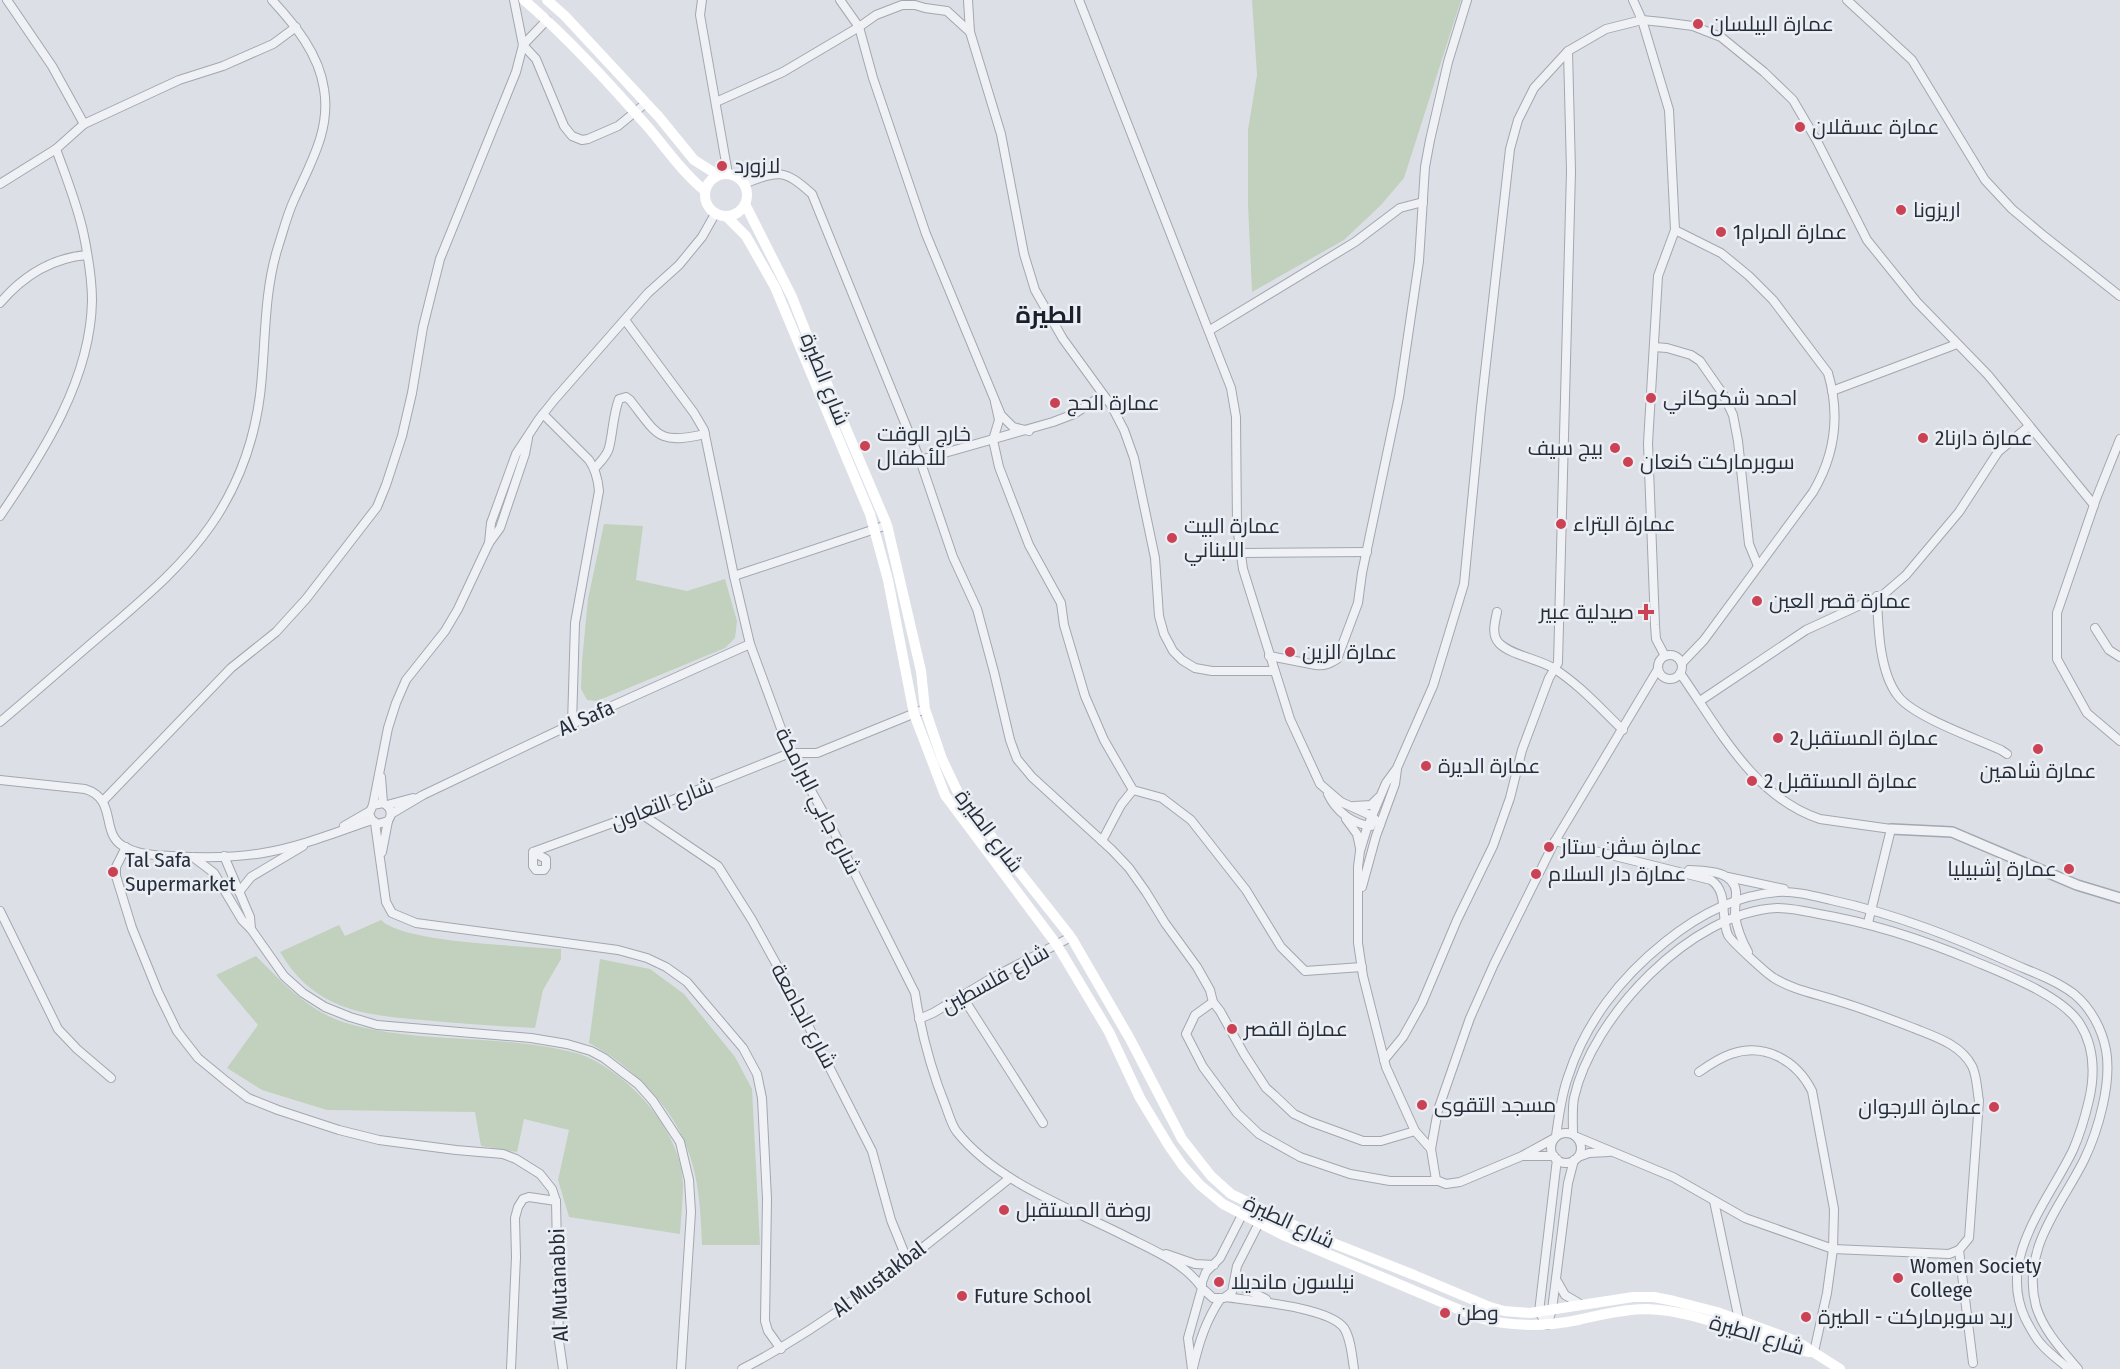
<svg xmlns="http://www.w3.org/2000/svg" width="2120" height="1369" viewBox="0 0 2120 1369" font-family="'Fira Sans Condensed',Cairo,sans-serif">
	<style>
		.green { fill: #c2d0be }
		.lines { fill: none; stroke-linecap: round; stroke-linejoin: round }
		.minor-casing { stroke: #a2a7b0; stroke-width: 10 }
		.tertiary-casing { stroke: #a2a7b0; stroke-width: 12 }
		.minor { stroke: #eff1f5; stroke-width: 8 }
		.tertiary { stroke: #eff1f5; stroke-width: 9 }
		.secondary { stroke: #fff; stroke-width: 10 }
		.poi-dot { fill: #ca4253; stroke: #ebeff4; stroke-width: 2 }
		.labels { text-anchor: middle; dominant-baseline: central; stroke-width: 5; stroke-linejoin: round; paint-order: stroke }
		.poi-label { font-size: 21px; fill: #262e3c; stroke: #ebeff4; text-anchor: start }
		.street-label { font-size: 21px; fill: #262e3c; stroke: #ebeff4 }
		.quarter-label { font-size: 24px; font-weight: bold; fill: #191f2c; stroke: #ebeff4 }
	</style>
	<rect width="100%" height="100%" fill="#dce0e6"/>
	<!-- green -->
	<g class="green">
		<path d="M1252 0H1461L1404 178 1381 205 1344 240 1252 292 1248 205V130L1257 75Z"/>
		<path d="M604 524 643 526 636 580 687 591 725 579 737 621 735 638 725 648 597 701 587 700 581 689 582 661 588 599Z"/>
		<path d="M381 920C403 943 524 946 561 949V959L543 990 535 1028C498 1026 460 1024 423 1020 363 1015 314 1010 280 952L339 925 345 936Z"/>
		<path d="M256 956C283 983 308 1011 346 1023 421 1045 501 1033 576 1053 599 1059 627 1081 643 1099 663 1121 682 1152 683 1184 683 1200 681 1217 680 1234L569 1217 558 1180 569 1130 524 1119 517 1152 481 1146 475 1112 327 1110 262 1090 227 1068 258 1025 216 975Z"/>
		<path d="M600 959 650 969 684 994 735 1057 752 1089 760 1245H702C700 1178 693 1133 644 1084 627 1067 610 1054 589 1043Z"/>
	</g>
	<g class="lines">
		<defs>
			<g id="minor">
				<path d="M7 0 52 66 84 124 179 80 223 66 273 44 296 27"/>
				<path d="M702 0 700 15 728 174"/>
				<path d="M840 0 859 27 873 78 926 234 1001 415 1013 427 1029 431"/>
				<path d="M968 0 970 32"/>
				<path d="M1079 0 1231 388 1236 417 1237 526 1243 569 1290 719 1320 784 1341 802 1372 816 1380 825"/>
				<path d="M1633 0 1642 20 1669 110 1675 230 1658 276 1648 443 1655 625 1656 639 1665 656"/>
				<path d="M1847 0 1912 60 1985 180 2012 209 2044 236 2120 296"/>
				<path d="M523 45 536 59 564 126 572 136 582 140 588 139 618 126 646 103"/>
				<path d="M523 45 547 20"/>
				<path d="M716 102 783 72 859 27 876 15 902 5H915L925 8 947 11 970 32 1001 134 1024 254 1035 290 1063 339 1111 405 1124 430 1134 458 1155 558 1159 616 1164 634 1173 651 1182 660 1195 668 1212 671H1274"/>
				<path d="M0 184 56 149 84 124"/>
				<path d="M744 184C779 170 784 169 812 194L920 460 953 557 977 609 994 672 1010 740 1017 759 1032 777 1112 850 1129 868 1146 892 1165 923 1197 967 1210 990 1213 1002 1220 1011 1244 1054 1266 1088 1274 1095 1294 1114 1311 1122 1363 1141H1381L1415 1131"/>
				<path d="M1675 230 1721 253 1749 276 1773 300 1828 373C1840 414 1835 455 1813 492L1704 640 1682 663"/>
				<path d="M0 303C23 276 51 258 87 255"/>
				<path d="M625 320 694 413 704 430 734 576 750 644 790 753 832 828 915 993C921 1032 931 1070 946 1107 949 1115 952 1126 957 1132 998 1183 1070 1208 1127 1237 1153 1250 1185 1263 1202 1288L1188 1338 1192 1369"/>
				<path d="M1210 330 1355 242 1400 208 1423 202"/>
				<path d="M1654 347 1667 348 1691 355 1700 361 1723 394 1733 415 1738 441 1749 544 1758 566"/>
				<path d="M1832 391 1957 344"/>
				<path d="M995 402 999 420 993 440 999 467 1029 545 1061 603 1064 625 1085 696 1104 740 1133 790 1162 798 1191 820 1246 890 1281 947 1305 971 1362 967"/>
				<path d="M543 414 589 460C596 470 598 479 599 491L575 623 572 724"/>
				<path d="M2120 439 2096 499 2057 613V659L2087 713 2120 741"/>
				<path d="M920 460 1053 422 1074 414 1103 395"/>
				<path d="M595 468C600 462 607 456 609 448 613 432 613 415 619 399L626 397 630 400C658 435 657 445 705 434"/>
				<path d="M0 516C43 453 91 379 92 300 92 279 88 256 84 236 78 206 66 177 56 149"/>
				<path d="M489 543 491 523 516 454 539 419 555 399 648 293 679 265 702 237 715 214"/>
				<path d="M1241 553 1367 552"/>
				<path d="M734 576 887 525"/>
				<path d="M1877 596C1878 625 1879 672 1898 696 1914 717 1975 738 2001 750L2007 754"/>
				<path d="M1497 612C1495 622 1491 635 1499 643 1510 655 1539 659 1553 668 1579 684 1601 709 1623 730"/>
				<path d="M2095 628 2109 650 2120 657"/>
				<circle cx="1670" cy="667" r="12"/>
				<path d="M1269 656 1316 665C1325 666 1329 664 1337 659L1358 603 1362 573 1399 397 1419 261 1425 167 1430 140 1448 62 1467 0"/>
				<path d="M1680 673C1718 727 1753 797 1820 819L1891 829 1868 923"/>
				<path d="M1700 701 1806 630 1884 594 1906 575 1959 512 1998 452 2029 426"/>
				<path d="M0 722C38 690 75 657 113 625 149 594 184 564 211 525 238 486 254 442 260 395 266 346 263 295 278 247 283 232 287 215 294 200 310 164 331 130 324 89 319 54 295 25 272 0"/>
				<path d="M381 777 383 803"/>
				<path d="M0 780 85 789C118 799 100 833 123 846 138 855 155 855 172 856 201 858 233 858 263 853 300 847 337 832 372 820"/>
				<path d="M1328 794C1336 811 1352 824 1371 826"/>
				<path d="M103 801 231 668 276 632 306 599 377 507 386 485 402 436 412 393 423 327 440 259 516 72 523 45 514 0"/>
				<path d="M373 805 383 803C391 807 393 814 388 821L378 824 372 820 369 814 373 805 388 728 396 703 406 680 445 631 458 609 489 543 500 528 525 454 528 438"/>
				<path d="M387 805 413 798"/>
				<path d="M1354 806 1371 805 1378 798"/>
				<path d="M640 813 718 866 752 920 784 978 872 1151 891 1220 904 1252 903 1262"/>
				<path d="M391 814 423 795 572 724 750 644"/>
				<path d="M1346 819 1357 834 1360 848"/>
				<path d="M375 823 386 902 392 913 416 923 618 950 647 958 666 967 687 982 743 1048 757 1074 762 1098 767 1199 765 1321 768 1331 781 1349"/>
				<path d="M344 826 370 811"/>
				<path d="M1102 841 1121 805 1133 790"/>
				<path d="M1555 841 1711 880C1729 892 1720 917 1728 935 1730 940 1767 974 1774 978 1793 990 1817 994 1838 1001 1865 1009 1890 1019 1916 1029 1936 1037 1961 1045 1972 1066 1977 1076 1977 1090 1979 1101L1969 1238 1959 1250 1949 1254 1833 1249 1745 1218 1673 1177 1577 1137"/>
				<path d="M126 847 116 867V876L132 928 158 992 177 1031 198 1058 226 1081 248 1098 278 1110 339 1130 379 1140 456 1150 503 1154 516 1159 540 1174 552 1189 556 1201 559 1341 563 1369"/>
				<path d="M382 852 388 821"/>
				<path d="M533 852 546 859V867L544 870H536L533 866V852L640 813 790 753H817L925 709"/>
				<path d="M224 856 250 917 251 929"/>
				<path d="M193 857 214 873 242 920 251 929 284 976 303 993 325 1007 350 1017 377 1025 531 1038 567 1044 591 1051 604 1058 638 1084 653 1101 680 1142 689 1180 691 1212 681 1369"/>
				<path d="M1689 870C1705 871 1734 870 1736 892 1736 900 1735 908 1735 916 1737 929 1742 941 1748 952"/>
				<path d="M1728 877 1784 889"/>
				<path d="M1362 887 1376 836 1395 784 1397 769"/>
				<path d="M239 892 251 877 303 846"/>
				<path d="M0 911 58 1029 77 1049 111 1078"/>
				<path d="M962 996 1043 1123"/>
				<path d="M1213 1002 1195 1015 1186 1034 1203 1067 1237 1113 1259 1134 1300 1157 1350 1174 1390 1181H1438"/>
				<path d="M919 1019 933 1013 992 978 1071 937"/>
				<path d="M1384 1060 1403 1037 1422 1003 1457 920 1493 846 1510 798 1522 750 1549 678 1558 663 1571 171 1568 51 1606 29 1642 20 1662 22 1693 26 1721 37 1764 72 1793 100 1817 141 1867 240 1917 302 1988 375 2094 505"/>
				<path d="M1699 1072C1709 1065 1719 1058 1731 1054 1765 1042 1797 1061 1812 1091L1834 1209 1833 1249 1827 1293 1814 1352"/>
				<circle cx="1566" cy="1148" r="15"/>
				<path d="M1573 1134C1573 1123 1572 1109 1574 1098 1592 1017 1691 912 1777 908 1791 908 1805 911 1819 914 1872 923 1924 940 1974 961 2005 974 2063 996 2080 1024 2095 1048 2095 1074 2089 1100 2085 1117 2080 1134 2073 1150 2048 1202 1997 1258 2025 1318 2030 1328 2035 1338 2042 1345 2050 1354 2060 1361 2069 1369"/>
				<path d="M1556 1136C1559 1116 1561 1096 1568 1077 1585 1023 1621 977 1665 942 1697 916 1736 895 1778 892 1796 891 1814 896 1831 900 1896 914 1956 938 2016 965 2035 973 2057 981 2074 994 2091 1008 2102 1029 2106 1050 2112 1083 2098 1131 2084 1160 2060 1208 2021 1249 2036 1306 2043 1330 2062 1350 2078 1369"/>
				<path d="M1553 1139 1522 1156 1460 1182 1446 1184 1436 1180 1431 1149 1415 1131 1386 1067 1363 976 1358 943V867L1360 851 1367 828 1386 783 1397 768 1433 686 1464 584 1481 408 1510 149 1518 120 1534 88 1568 51"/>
				<path d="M1431 1149 1438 1110 1470 1018 1494 964 1555 841 1658 669"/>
				<path d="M1524 1156H1554"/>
				<path d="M1578 1157 1589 1153 1609 1152"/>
				<path d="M1714 1201 1739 1320"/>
				<path d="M1257 1208 1259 1223 1237 1266 1232 1292 1224 1298H1213L1202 1288V1282L1206 1272 1220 1258 1242 1215Z"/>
				<path d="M1959 1250 1973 1363"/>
				<path d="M1166 1254 1195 1264 1214 1265"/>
				<path d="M1236 1275 1246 1289 1266 1299"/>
				<path d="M1557 1281 1565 1295 1582 1305"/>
				<path d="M1226 1297C1252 1301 1329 1307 1344 1328 1351 1339 1352 1356 1354 1369"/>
				<path d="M1547 1325 1539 1312 1557 1159"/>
				<path d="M1547 1325 1552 1310 1568 1183 1574 1160"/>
				<path d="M1193 1368C1199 1342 1206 1320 1221 1298"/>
				<path d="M511 1369 516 1257 515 1218 518 1207 523 1199 529 1197 556 1201"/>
				<path d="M742 1369C840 1319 924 1246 1010 1178"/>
			</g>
			<path id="tertiary" d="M1891 829 1952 832 2077 885 2120 898"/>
		</defs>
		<!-- minor casing -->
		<use href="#minor" class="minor-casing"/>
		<!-- tertiary casing -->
		<use href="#tertiary" class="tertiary-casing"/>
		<!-- minor -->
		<use href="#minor" class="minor"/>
		<!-- tertiary -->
		<use href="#tertiary" class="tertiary"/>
		<!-- secondary -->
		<g class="secondary">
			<path d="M524 0C568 38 608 82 647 126 666 148 682 172 705 191"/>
			<path d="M547 0 565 16 659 117 694 160 718 175"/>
			<circle cx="726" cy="195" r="21"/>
			<path d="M745 204 792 297 819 365 887 525 921 671 925 709 942 759 960 797 1071 937 1130 1039 1182 1139 1211 1176 1231 1194 1320 1238 1414 1275 1490 1307 1504 1311 1530 1313 1633 1297H1654L1674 1301 1717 1312 1796 1341 1840 1369"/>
			<path d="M727 217 746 236 775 287 870 514 888 580 914 714 945 795 1057 945 1109 1032 1140 1098 1169 1146 1183 1166 1200 1185 1223 1204 1285 1236 1479 1318C1512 1327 1544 1327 1578 1320 1601 1315 1624 1309 1646 1309 1686 1310 1725 1326 1762 1338 1779 1344 1793 1350 1810 1352"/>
		</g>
	</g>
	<!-- markers -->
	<g class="poi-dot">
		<circle cx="1698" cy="24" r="6"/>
		<circle cx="1800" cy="127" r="6"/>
		<circle cx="722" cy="166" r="6"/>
		<circle cx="1901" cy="210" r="6"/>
		<circle cx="1721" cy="232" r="6"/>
		<circle cx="1651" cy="398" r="6"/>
		<circle cx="1055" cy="403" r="6"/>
		<circle cx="1923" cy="438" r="6"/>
		<circle cx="865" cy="446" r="6"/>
		<circle cx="1615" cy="448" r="6"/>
		<circle cx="1628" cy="462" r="6"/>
		<circle cx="1561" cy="524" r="6"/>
		<circle cx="1172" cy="538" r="6"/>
		<circle cx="1757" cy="601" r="6"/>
		<path d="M1643 603h6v6h6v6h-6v6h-6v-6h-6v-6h6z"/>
		<circle cx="1290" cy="652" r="6"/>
		<circle cx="1778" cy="738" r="6"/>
		<circle cx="2038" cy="749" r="6"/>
		<circle cx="1426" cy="766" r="6"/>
		<circle cx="1752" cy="781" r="6"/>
		<circle cx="1549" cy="847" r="6"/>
		<circle cx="2069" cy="869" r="6"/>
		<circle cx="113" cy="872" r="6"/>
		<circle cx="1536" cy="874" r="6"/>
		<circle cx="1232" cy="1029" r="6"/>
		<circle cx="1422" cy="1105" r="6"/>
		<circle cx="1994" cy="1107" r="6"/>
		<circle cx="1004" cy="1210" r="6"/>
		<circle cx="1898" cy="1278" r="6"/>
		<circle cx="1219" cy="1282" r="6"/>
		<circle cx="962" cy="1296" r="6"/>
		<circle cx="1445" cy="1313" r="6"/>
		<circle cx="1806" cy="1317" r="6"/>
	</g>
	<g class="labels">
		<!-- poi labels -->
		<g class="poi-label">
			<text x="1710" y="24">عمارة البيلسان</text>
			<text x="1812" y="127">عمارة عسقلان</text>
			<text x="734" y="166">لازورد</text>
			<text x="1913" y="210">اريزونا</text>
			<text x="1733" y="232">عمارة المرام1</text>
			<text x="1663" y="398">احمد شكوكاني</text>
			<text x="1067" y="403">عمارة الحج</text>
			<text x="877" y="434">خارج الوقت<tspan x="877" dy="24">للأطفال</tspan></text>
			<text x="1935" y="438">عمارة دارنا2</text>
			<text x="1603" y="448" text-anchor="end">بيج سيف</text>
			<text x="1640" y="462">سوبرماركت كنعان</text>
			<text x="1573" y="524">عمارة البتراء</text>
			<text x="1184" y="526">عمارة البيت<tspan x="1184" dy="24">اللبناني</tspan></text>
			<text x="1769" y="601">عمارة قصر العين</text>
			<text x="1634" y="612" text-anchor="end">صيدلية عبير</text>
			<text x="1302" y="652">عمارة الزين</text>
			<text x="1790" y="738">عمارة المستقبل2</text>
			<text x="1438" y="766">عمارة الديرة</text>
			<text x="2038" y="771" text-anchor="middle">عمارة شاهين</text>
			<text x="1764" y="781">عمارة المستقبل 2</text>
			<text x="1561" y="847">عمارة سڤن ستار</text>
			<text x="125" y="860">Tal Safa<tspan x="125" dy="24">Supermarket</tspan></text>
			<text x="2057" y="869" text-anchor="end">عمارة إشبيليا</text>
			<text x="1548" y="874">عمارة دار السلام</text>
			<text x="1244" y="1029">عمارة القصر</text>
			<text x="1434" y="1105">مسجد التقوى</text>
			<text x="1982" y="1107" text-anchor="end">عمارة الارجوان</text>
			<text x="1016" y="1210">روضة المستقبل</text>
			<text x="1910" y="1266">Women Society<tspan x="1910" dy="24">College</tspan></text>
			<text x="1231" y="1282">نيلسون مانديلا</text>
			<text x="974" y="1296">Future School</text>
			<text x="1457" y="1313">وطن</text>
			<text x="1818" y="1317">ريد سوبرماركت - الطيرة</text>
		</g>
		<!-- street labels -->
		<g class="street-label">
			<text transform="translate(825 379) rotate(68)">شارع الطيرة</text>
			<text transform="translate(586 718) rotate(-24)">Al Safa</text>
			<text transform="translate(818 801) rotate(63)">شارع جابي البرامكة</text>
			<text transform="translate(662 804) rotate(-21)">شارع التعاون</text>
			<text transform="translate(989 831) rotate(53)">شارع الطيرة</text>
			<text transform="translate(995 979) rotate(-29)">شارع فلسطين</text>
			<text transform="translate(804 1016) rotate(62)">شارع الجامعة</text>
			<text transform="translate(1289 1222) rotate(25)">شارع الطيرة</text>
			<text transform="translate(879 1279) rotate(-37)">Al Mustakbal</text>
			<text transform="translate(559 1285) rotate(-92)">Al Mutanabbi</text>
			<text transform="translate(1757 1335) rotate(16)">شارع الطيرة</text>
		</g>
		<!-- quarter labels -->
		<g class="quarter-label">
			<text x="1049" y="315">الطيرة</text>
		</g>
	</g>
</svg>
